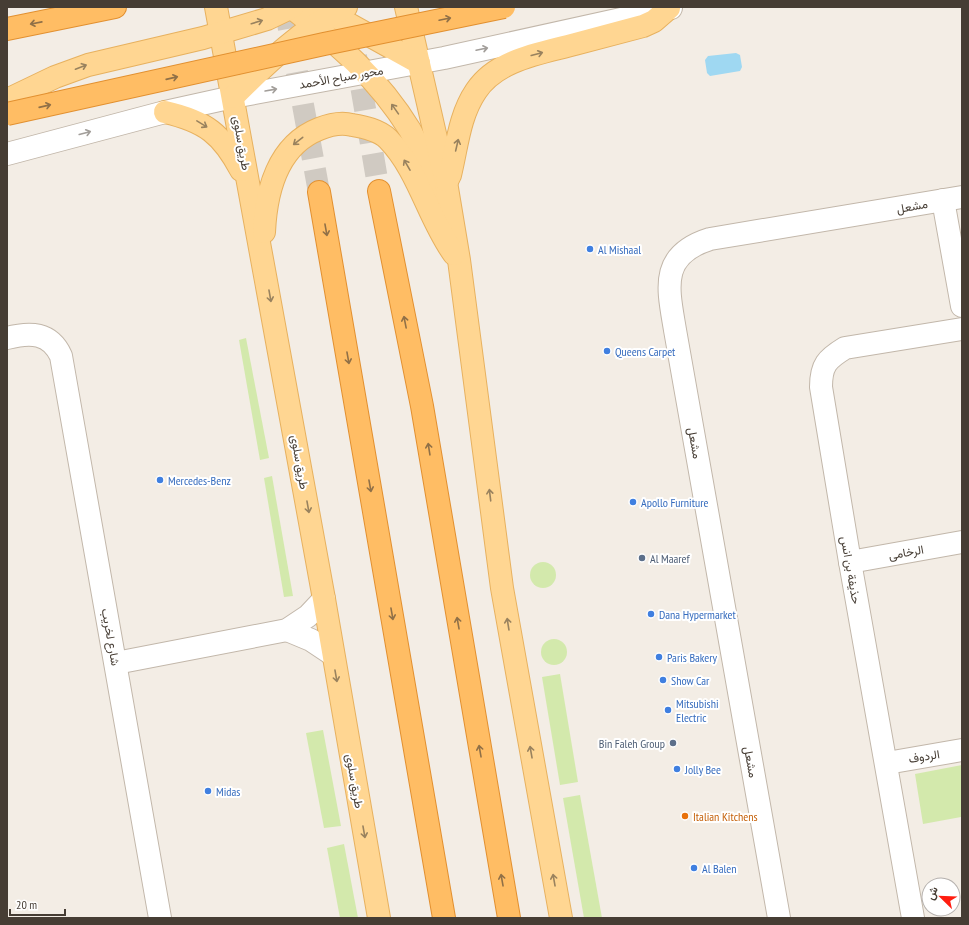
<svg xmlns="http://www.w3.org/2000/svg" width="969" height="925" viewBox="0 0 969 925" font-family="'PT Sans Narrow',Vazirmatn,sans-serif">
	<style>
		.green { fill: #d3e9ac }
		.water { fill: #9fd8f2 }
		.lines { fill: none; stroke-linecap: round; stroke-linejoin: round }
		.highway-tunnel { stroke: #d0cac2; stroke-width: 22; stroke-dasharray: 22 11; stroke-linecap: butt }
		.minor-casing { stroke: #c2b7aa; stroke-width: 24 }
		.major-casing { stroke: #e7b15f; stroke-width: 24 }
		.highway-casing { stroke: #e29030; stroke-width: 24 }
		.minor { stroke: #fff; stroke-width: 22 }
		.major { stroke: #ffd692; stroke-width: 22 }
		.highway { stroke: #ffbd64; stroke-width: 22 }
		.highway-bridge-casing { stroke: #e29030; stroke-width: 24; stroke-linecap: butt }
		.highway-bridge { stroke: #ffbd64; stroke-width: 22 }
		.oneway { stroke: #907047 }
		.oneway2 { stroke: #99825e }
		.oneway3 { stroke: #a29e9a }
		.shop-dot { fill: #3f7fe0; stroke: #fff; stroke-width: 1.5 }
		.service-dot { fill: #5c6f8a; stroke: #fff; stroke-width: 1.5 }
		.food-dot { fill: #e8710a; stroke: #fff; stroke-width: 1.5 }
		.labels { text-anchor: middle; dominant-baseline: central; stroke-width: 4; stroke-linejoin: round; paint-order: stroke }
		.street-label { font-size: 12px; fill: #463d34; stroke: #fff }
		.shop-label { font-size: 12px; fill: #366cbe; stroke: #fff; text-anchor: start }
		.service-label { font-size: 12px; fill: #4e5e75; stroke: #fff; text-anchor: start }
		.food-label { font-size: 12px; fill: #c56008; stroke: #fff; text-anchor: start }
	</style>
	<rect width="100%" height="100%" fill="#f3ede5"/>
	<!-- green -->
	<g class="green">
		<path d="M246 338 269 458 260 460 239 340Z"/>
		<path d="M272 476 293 596 284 597 264 478Z"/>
		<circle cx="543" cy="575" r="13"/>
		<circle cx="554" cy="652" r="13"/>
		<path d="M560 674 578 782 560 785 542 677Z"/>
		<path d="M323 730 341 826 324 828 306 733Z"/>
		<path d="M962 765V823L961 817 923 824 915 774Z"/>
		<path d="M580 795 602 918H584L563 798Z"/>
		<path d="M344 844 358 918H340L327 848Z"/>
	</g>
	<!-- water -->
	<path class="water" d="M736 53 740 55 742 67 740 71 710 76 707 73 705 60 708 56Z"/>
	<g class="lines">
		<!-- highway-tunnel -->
		<g class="highway-tunnel">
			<path d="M285 7 319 192"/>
			<path d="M356 56 379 191"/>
		</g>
		<defs>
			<g id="minor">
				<path d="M7 154 165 112 233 97 444 58 671 8"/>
				<path d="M943 200 962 306"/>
				<path d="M7 338C30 332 50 332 61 356L160 918"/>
				<path d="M850 562 962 542"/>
				<path d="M287 630 311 640 332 654"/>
				<path d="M116 663 287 630 308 616 324 599"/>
				<path d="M887 763 962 750"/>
				<path d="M779 918 675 330C668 288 659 255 710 239L962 197"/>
				<path d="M913 918 850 562 821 387C821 365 827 359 845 348L962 329"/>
			</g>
			<g id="major">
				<path d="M216 7 324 599 379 918"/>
				<path d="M291 7C338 44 378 78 410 130 421 150 427 172 435 193"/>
				<path d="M406 7 446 182 459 260 502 588 561 918"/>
				<path d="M320 8 419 63"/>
				<path d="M233 97C267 63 303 28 346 7"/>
				<path d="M7 100 55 77 88 65 203 38 267 19 292 7"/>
				<path d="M165 112C205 121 222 134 241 170"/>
				<path d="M447 181 450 175C457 147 459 116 476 91 497 59 542 53 575 44 598 38 621 32 643 26L654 21 669 8"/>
				<path d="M264 232C266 191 278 145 319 129 329 125 341 122 352 125 364 127 379 130 388 139 419 171 428 218 454 254"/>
			</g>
			<g id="highway">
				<path d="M7 29 115 7"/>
				<path d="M379 191 422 406 509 918"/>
				<path d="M319 192 444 918"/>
			</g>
		</defs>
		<!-- minor casing -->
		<use href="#minor" class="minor-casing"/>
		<!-- major casing -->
		<use href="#major" class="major-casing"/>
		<!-- highway casing -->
		<use href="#highway" class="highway-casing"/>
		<!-- minor -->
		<use href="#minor" class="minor"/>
		<!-- major -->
		<use href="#major" class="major"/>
		<!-- highway -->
		<use href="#highway" class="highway"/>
		<defs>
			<path id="highway-bridge" d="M7 114 324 44 504 7"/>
		</defs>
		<!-- highway-bridge casing -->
		<use href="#highway-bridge" class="highway-bridge-casing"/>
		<!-- highway-bridge -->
		<use href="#highway-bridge" class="highway-bridge"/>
	</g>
	<!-- one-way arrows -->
	<defs><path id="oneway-shaft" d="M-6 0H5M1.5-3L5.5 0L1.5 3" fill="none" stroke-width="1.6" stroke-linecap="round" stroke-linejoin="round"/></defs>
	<g class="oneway">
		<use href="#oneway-shaft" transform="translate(445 19) rotate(-12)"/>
		<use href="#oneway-shaft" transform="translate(36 23) rotate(169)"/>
		<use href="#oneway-shaft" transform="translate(172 78) rotate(-13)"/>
		<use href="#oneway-shaft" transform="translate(45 106) rotate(-13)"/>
		<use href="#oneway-shaft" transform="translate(326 230) rotate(80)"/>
		<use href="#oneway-shaft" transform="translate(405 322) rotate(-101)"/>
		<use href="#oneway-shaft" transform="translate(348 358) rotate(80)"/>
		<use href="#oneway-shaft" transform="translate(429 449) rotate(-99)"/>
		<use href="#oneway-shaft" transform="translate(370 486) rotate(80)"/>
		<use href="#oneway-shaft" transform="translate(392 614) rotate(80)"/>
		<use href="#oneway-shaft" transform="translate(458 623) rotate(-100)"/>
		<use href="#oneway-shaft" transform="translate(480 751) rotate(-100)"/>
		<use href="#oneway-shaft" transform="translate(502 880) rotate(-100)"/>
	</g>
	<g class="oneway2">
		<use href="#oneway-shaft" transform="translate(257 22) rotate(-17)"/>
		<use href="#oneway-shaft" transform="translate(537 54) rotate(-15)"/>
		<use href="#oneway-shaft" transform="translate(81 67) rotate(-21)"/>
		<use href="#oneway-shaft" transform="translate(395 109) rotate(-125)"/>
		<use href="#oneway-shaft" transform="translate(202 124) rotate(31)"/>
		<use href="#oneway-shaft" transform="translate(298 141) rotate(142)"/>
		<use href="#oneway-shaft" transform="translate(457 145) rotate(-77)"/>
		<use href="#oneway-shaft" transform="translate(407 165) rotate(-120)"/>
		<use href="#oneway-shaft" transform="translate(270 296) rotate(80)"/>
		<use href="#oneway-shaft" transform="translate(490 495) rotate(-97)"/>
		<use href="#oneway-shaft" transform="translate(308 507) rotate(80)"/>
		<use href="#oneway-shaft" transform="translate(508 624) rotate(-99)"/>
		<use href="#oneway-shaft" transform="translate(336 676) rotate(80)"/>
		<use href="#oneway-shaft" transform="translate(531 752) rotate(-100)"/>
		<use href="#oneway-shaft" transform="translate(364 832) rotate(80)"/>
		<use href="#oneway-shaft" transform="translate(554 880) rotate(-100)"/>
	</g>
	<g class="oneway3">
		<use href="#oneway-shaft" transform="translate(482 49) rotate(-12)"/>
		<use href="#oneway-shaft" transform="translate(271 90) rotate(-10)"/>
		<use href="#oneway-shaft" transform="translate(85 133) rotate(-15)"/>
	</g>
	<!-- markers -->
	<g class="shop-dot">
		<circle cx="590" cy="249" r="4"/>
		<circle cx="607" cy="351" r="4"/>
		<circle cx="160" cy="480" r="4"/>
		<circle cx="633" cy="502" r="4"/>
		<circle cx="651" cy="614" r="4"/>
		<circle cx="659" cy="657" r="4"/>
		<circle cx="663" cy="680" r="4"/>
		<circle cx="668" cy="710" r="4"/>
		<circle cx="677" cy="769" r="4"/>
		<circle cx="208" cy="791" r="4"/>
		<circle cx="694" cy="868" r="4"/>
	</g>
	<g class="service-dot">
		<circle cx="642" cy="558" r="4"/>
		<circle cx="673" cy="743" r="4"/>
	</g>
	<circle class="food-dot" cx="685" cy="816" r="4"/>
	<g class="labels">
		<!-- street labels -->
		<g class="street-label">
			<text transform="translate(341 77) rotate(-10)">محور صباح الأحمد</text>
			<text transform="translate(242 143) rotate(80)">طريق سلوى</text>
			<text transform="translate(912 206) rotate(-10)">مشعل</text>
			<text transform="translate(695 443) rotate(80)">مشعل</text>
			<text transform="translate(300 462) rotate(80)">طريق سلوى</text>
			<text transform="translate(906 552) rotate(-10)">الرخامى</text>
			<text transform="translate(851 570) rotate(80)">حذيفة بن انس</text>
			<text transform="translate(111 637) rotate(80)">شارع لخريب</text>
			<text transform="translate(924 756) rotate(-9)">الردوف</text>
			<text transform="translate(751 762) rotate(80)">مشعل</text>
			<text transform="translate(355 781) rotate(80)">طريق سلوى</text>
		</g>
		<!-- shop labels -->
		<g class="shop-label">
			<text x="598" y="249">Al Mishaal</text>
			<text x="615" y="351">Queens Carpet</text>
			<text x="168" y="480">Mercedes-Benz</text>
			<text x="641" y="502">Apollo Furniture</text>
			<text x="659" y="614">Dana Hypermarket</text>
			<text x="667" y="657">Paris Bakery</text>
			<text x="671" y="680">Show Car</text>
			<text x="676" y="703">Mitsubishi<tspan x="676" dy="14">Electric</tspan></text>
			<text x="685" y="769">Jolly Bee</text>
			<text x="216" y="791">Midas</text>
			<text x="702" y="868">Al Balen</text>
		</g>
		<!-- service labels -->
		<g class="service-label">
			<text x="650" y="558">Al Maaref</text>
			<text x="665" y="743" text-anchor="end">Bin Faleh Group</text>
		</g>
		<!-- food labels -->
		<g class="food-label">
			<text x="693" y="816">Italian Kitchens</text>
		</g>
	</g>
	<!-- border -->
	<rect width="969" height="925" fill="none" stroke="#463d34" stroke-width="16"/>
	<!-- north arrow -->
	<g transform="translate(941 897) rotate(293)"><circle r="19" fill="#ffffff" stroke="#b5b1ae"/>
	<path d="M0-3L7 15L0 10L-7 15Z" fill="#ff1d10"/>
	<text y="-6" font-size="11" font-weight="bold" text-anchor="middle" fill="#463d34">ش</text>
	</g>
	<!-- scale -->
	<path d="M10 909v6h55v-6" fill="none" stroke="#463d34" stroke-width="2"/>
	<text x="16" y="909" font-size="12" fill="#463d34" stroke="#ffffff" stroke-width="3" paint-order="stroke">20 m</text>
</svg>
